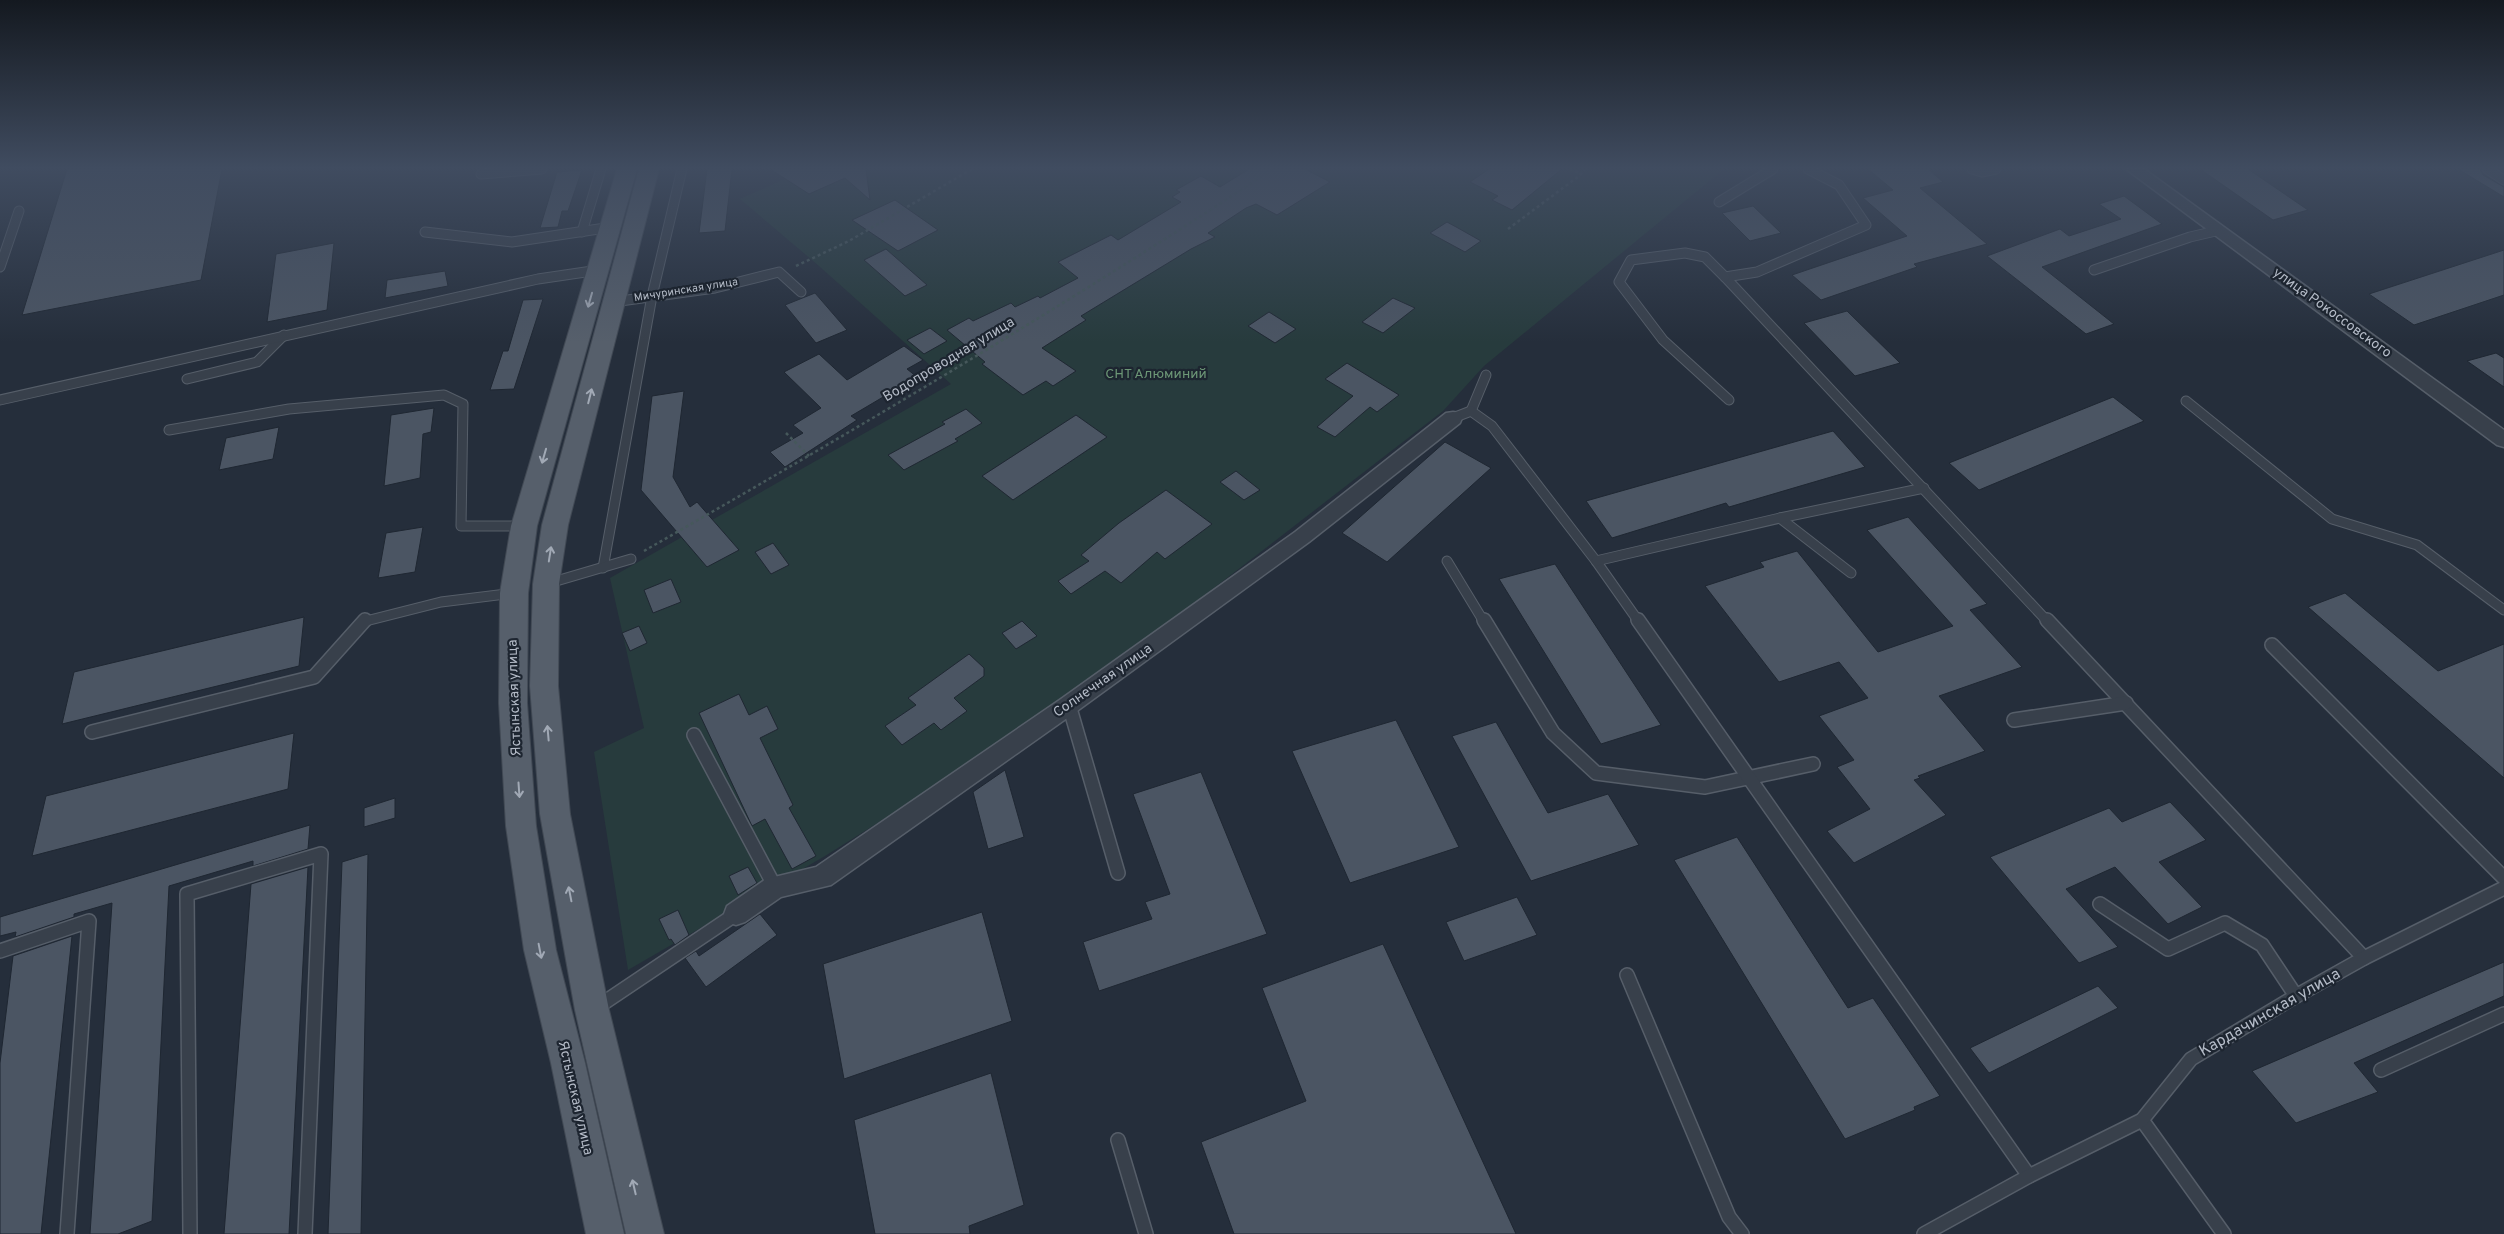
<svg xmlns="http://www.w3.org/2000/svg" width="2504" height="1234" viewBox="0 0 2504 1234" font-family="Overpass,sans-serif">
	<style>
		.green { fill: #273b3d }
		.building { fill: #4b5563; stroke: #1f2732 }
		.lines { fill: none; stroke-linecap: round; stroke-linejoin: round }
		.service-far1-casing { stroke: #565e69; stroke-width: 11 }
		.service-casing { stroke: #565e69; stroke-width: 16 }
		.minor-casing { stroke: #565e69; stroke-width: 3 }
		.primary-casing { stroke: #414954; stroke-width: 2 }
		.path { stroke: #46585b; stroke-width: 2.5; stroke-dasharray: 3 3; stroke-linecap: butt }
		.service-far1 { stroke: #38404b; stroke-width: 9 }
		.service { stroke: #38404b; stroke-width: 13 }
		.minor { fill: #38404b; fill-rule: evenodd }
		.primary { fill: #565f6b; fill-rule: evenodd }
		.oneway { stroke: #a1a9b5 }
		.labels { text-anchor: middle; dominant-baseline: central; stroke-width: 4.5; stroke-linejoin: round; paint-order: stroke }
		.far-street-label { font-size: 11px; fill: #b4bbc7; stroke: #1d2530 }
		.street-label { font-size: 14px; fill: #b4bbc7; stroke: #1d2530 }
		.park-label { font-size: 14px; fill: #6c9676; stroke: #1d2530 }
		.near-street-label { font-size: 16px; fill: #b4bbc7; stroke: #1d2530 }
	</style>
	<rect width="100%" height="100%" fill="#252e3b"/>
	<!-- green -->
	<path class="green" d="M807 169H1724L1484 366 1443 411 1201 598 1013 738 825 856 628 970 594 752 644 728 610 578 951 384 819 266 740 199Z"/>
	<!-- building -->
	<g class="building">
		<path d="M67 169H222L201 280 22 315Z"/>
		<path d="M707 169H732L725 231 699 233Z"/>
		<path d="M770 169H866L870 200 845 178 809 194Z"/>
		<path d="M1249 169H1305L1330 182 1277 215 1256 204 1246 208 1208 233 1215 237 1191 249 1081 316 1086 320 1042 348 1076 371 1053 386 1046 381 1023 395 982 364 985 362 947 330 969 318 973 321 1011 303 1015 307 1038 296 1040 298 1078 278 1058 262 1111 235 1118 240 1181 202 1172 197 1180 192 1176 190 1201 176 1220 187Z"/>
		<path d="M1489 169H1562L1512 210 1492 200 1498 196 1470 182Z"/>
		<path d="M1868 169H1928L1943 182 1920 188 1987 244 1914 264 1917 267 1821 300 1792 275 1907 236 1863 198 1893 190Z"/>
		<path d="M2200 169H2248L2308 210 2273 220Z"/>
		<path d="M2458 169H2480L2483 175 2504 187V197Z"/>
		<path d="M582 170 568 211H562L558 227 540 228 557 172Z"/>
		<path d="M2124 196 2162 224 2042 267 2114 324 2086 334 1987 256 2060 229 2069 236 2121 219 2099 204Z"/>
		<path d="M895 200 938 230 898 251 852 220Z"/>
		<path d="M1753 206 1781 233 1750 241 1722 213Z"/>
		<path d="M1447 222 1458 228 1481 241 1465 252 1430 233Z"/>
		<path d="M334 243 327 310 267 322 276 254Z"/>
		<path d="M886 249 927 285 905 296 864 260Z"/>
		<path d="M2504 250V295L2414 325 2369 294Z"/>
		<path d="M445 271 448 286 385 298 387 280Z"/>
		<path d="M815 293 847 330 816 343 785 305Z"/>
		<path d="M1393 298 1415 308 1383 333 1362 322Z"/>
		<path d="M543 299 514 389 490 390 503 351H508L523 300Z"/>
		<path d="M1847 311 1900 363 1855 376 1804 323Z"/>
		<path d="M1269 312 1296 329 1275 343 1248 326Z"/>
		<path d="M930 328 947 341 924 354 907 340Z"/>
		<path d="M904 346 923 360 907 369 917 377 851 416 857 420 785 467 770 452 803 433 793 425 821 408 784 372 819 354 847 380Z"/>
		<path d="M2496 353 2504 358V387L2467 361Z"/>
		<path d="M1347 363 1399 395 1377 412 1370 407 1335 437 1317 427 1353 396 1325 379Z"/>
		<path d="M684 391 673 477 690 507 697 502 739 550 707 567 641 490 652 396Z"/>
		<path d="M2113 397 2144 421 1979 490 1949 463Z"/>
		<path d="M434 408 431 432 423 434 420 478 384 486 391 415Z"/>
		<path d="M966 409 982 423 955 439 958 441 904 470 888 455 945 424 942 422Z"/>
		<path d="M1076 415 1107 437 1013 500 982 476Z"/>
		<path d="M279 427 273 459 219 470 226 438Z"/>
		<path d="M1833 431 1865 467 1729 507 1726 503 1612 538 1586 501Z"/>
		<path d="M1445 442 1491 468 1387 562 1342 533Z"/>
		<path d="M1236 471 1260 490 1244 500 1220 482Z"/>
		<path d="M1166 490 1212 524 1165 559 1157 552 1121 583 1105 571 1071 594 1058 581 1089 561 1081 555 1119 523Z"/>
		<path d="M1908 517 1987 604 1970 610 2022 667 1939 696 1985 751 1918 776 1920 778 1914 780 1946 815 1854 863 1827 831 1870 809 1837 767 1854 760 1819 716 1868 698 1839 662 1779 682 1705 586 1764 567 1760 562 1797 551 1878 652 1953 626 1867 530Z"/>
		<path d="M423 527 415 572 378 578 386 533Z"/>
		<path d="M773 543 789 565 771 574 755 552Z"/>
		<path d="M1555 564 1661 725 1601 744 1499 579Z"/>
		<path d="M671 579 681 602 653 613 644 590Z"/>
		<path d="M2345 593 2438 671 2504 644V778L2308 607Z"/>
		<path d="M304 617 299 666 62 724 74 672Z"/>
		<path d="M1022 621 1037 636 1016 649 1002 633Z"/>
		<path d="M639 626 647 643 630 651 622 633Z"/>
		<path d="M969 654 984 668V676L954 698 967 711 941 730 934 723 902 745 885 726 916 705 908 698Z"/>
		<path d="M739 694 749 715 767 706 778 729 760 738 793 805 789 808 816 856 792 869 765 819 752 826 699 713Z"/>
		<path d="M1396 720 1459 847 1350 883 1292 751Z"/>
		<path d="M1496 722 1548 813 1608 794 1639 845 1531 881 1452 736Z"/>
		<path d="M294 733 288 789 32 856 46 796Z"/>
		<path d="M1005 770 1024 837 988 849 973 792Z"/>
		<path d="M1201 772 1267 934 1099 991 1083 942 1152 919 1145 902 1170 894 1133 794Z"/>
		<path d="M395 798V818L364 827V808Z"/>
		<path d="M2170 802 2206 840 2159 862 2202 907 2168 924 2115 867 2066 889 2118 947 2079 963 1990 857 2109 808 2122 822Z"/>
		<path d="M310 825 308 849 253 866V861L169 886 152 1221 118 1234H90L112 903 74 914V917L15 937 16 932 0 936V917Z"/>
		<path d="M1737 837 1848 1008 1873 998 1940 1096 1914 1107 1915 1110 1845 1139 1674 860Z"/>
		<path d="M368 854 361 1234H328L342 862Z"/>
		<path d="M308 867 289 1234H224L251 884Z"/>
		<path d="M748 867 757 883 738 895 729 876Z"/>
		<path d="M1517 897 1537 935 1464 961 1446 922Z"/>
		<path d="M678 910 689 935 675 945 671 939 669 940 659 919Z"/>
		<path d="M982 912 1012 1021 844 1079 823 964Z"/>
		<path d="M760 914 777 935 706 987 685 958 696 951 699 956Z"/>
		<path d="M72 936 41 1234H0V1063L13 956Z"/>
		<path d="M1383 944 1516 1234H1234L1201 1142 1306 1101 1262 988Z"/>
		<path d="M2504 962V996L2354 1063 2378 1092 2296 1123 2252 1071Z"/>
		<path d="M2098 986 2118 1008 1989 1073 1970 1048Z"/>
		<path d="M991 1073 1024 1205 969 1226 970 1234H875L854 1120Z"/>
	</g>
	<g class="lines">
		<defs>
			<g id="service-far1">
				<path d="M1808 169 1839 185 1866 225 1757 272 1725 277 2048 622"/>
				<path d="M1972 169 1982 172 1996 169"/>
				<path d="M2487 169 2504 180"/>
				<path d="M481 174 542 169"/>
				<path d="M1719 202 1773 169"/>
				<path d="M425 232 512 242 612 227"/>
				<path d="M582 232 601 169"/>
				<path d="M0 267 19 211"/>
				<path d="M2094 270 2190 237 2220 230"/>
				<path d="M1725 277 1705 257 1685 253 1631 260 1619 282 1663 340 1729 400"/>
				<path d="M613 302 715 288 779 272 801 292"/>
				<path d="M187 379 257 362 284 335"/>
				<path d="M0 400 538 279 599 270"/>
				<path d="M2186 401 2332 519 2417 545 2504 610"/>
				<path d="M1471 411 1486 375"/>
				<path d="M1453 418 1471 411 1492 426 1596 561 1639 622"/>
				<path d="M169 430 289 409 444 395 463 404 461 526H524"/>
				<path d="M1780 518 1851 573"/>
				<path d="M1447 561 1484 622"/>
				<path d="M1596 561 1780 518 1924 488"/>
				<path d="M603 568 652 296 682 169"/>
				<path d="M546 584 631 559"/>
				<path d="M362 622 441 602 514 593"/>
			</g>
			<g id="service">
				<path d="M1484 620 1553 733 1596 773 1705 787 1813 764"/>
				<path d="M1638 620 2029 1176"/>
				<path d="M2047 620 2364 958"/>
				<path d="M2272 645 2504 878"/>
				<path d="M1069 705 1118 873"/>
				<path d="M2014 720 2126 703"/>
				<path d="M92 732 314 677 365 620"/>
				<path d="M694 735 775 887"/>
				<path d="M2100 904 2168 949 2225 923 2262 945 2296 996"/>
				<path d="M0 951 89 921 67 1234"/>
				<path d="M1627 975 1729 1217 1742 1234"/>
				<path d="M596 1008 736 914"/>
				<path d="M2381 1070 2504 1014"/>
				<path d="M2142 1120 2224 1234"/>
				<path d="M1118 1140 1146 1234"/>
				<path d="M190 1234 187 894 321 854 305 1234"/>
				<path d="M1924 1234 2029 1176 2142 1120 2191 1059 2296 996 2364 958 2504 888"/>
			</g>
			<g id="minor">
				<path d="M2126 169H2144L2504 430V447L2497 445Z"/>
				<path d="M1453 412 1460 413 1462 418 1460 423 1309 542 1077 711 831 885 781 897 745 922 736 925 727 922 724 914 727 906 766 879 816 867 1061 699 1295 532 1446 413Z"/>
			</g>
			<g id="primary">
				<path d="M617 169H637L537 526 528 593 527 703 536 826 556 950 585 1063 624 1234H586L551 1063 524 950 506 826 499 703 500 593 511 526Z"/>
				<path d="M639 169H659L568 525 559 584 558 686 570 814 609 1010 664 1234H626L575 1010 540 814 530 686 533 584 542 525Z"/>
			</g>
		</defs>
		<!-- service-far1 casing -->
		<use href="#service-far1" class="service-far1-casing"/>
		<!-- service casing -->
		<use href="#service" class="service-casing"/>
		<!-- minor casing -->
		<use href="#minor" class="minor-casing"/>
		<!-- primary casing -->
		<use href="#primary" class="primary-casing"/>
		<!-- path -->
		<g class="path">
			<path d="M1570 169 1579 173"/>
			<path d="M1508 229 1579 176 1585 169"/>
			<path d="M796 266 849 241 972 169"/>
			<path d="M786 433 809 456"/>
			<path d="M644 551C857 429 1068 304 1273 169"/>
		</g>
		<!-- service-far1 -->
		<use href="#service-far1" class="service-far1"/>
		<!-- service -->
		<use href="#service" class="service"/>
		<!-- minor -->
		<use href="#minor" class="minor"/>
		<!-- primary -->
		<use href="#primary" class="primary"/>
	</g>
	<!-- one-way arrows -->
	<defs><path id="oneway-shaft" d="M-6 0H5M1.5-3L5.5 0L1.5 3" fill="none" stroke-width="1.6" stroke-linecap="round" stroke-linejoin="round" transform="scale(1.25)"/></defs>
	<g class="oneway">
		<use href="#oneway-shaft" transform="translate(590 300) rotate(106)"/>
		<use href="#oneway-shaft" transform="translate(590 396) rotate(-76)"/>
		<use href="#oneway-shaft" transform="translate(544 456) rotate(106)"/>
		<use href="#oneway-shaft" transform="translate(550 554) rotate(-81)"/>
		<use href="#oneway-shaft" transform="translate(548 733) rotate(-95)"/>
		<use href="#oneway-shaft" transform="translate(519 790) rotate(86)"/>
		<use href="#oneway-shaft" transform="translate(570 894) rotate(-101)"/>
		<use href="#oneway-shaft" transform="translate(540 951) rotate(79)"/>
		<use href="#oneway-shaft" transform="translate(634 1187) rotate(-103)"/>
	</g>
	<!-- sky -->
	<linearGradient id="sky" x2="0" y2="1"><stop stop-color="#141920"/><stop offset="0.49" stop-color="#404c60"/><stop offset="1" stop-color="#404c60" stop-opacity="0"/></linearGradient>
	<rect width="2504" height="342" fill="url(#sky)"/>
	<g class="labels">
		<!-- far-street labels -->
		<g class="far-street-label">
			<text transform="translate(686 290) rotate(-9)">Мичуринская улица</text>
		</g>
		<!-- street labels -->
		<g class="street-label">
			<text transform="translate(2332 313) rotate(36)">улица Рокоссовского</text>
			<text transform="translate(949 360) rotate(-31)">Водопроводная улица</text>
			<text transform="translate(1103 681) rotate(-35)">Солнечная улица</text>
			<text transform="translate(515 698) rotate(-92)">Ястынская улица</text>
			<text transform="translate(575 1098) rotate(77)">Ястынская улица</text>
		</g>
		<!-- park labels -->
		<g class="park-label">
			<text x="1156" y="374">СНТ Алюминий</text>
		</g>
		<!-- near-street labels -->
		<g class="near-street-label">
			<text transform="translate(2270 1013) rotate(-30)">Кардачинская улица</text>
		</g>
	</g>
</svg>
